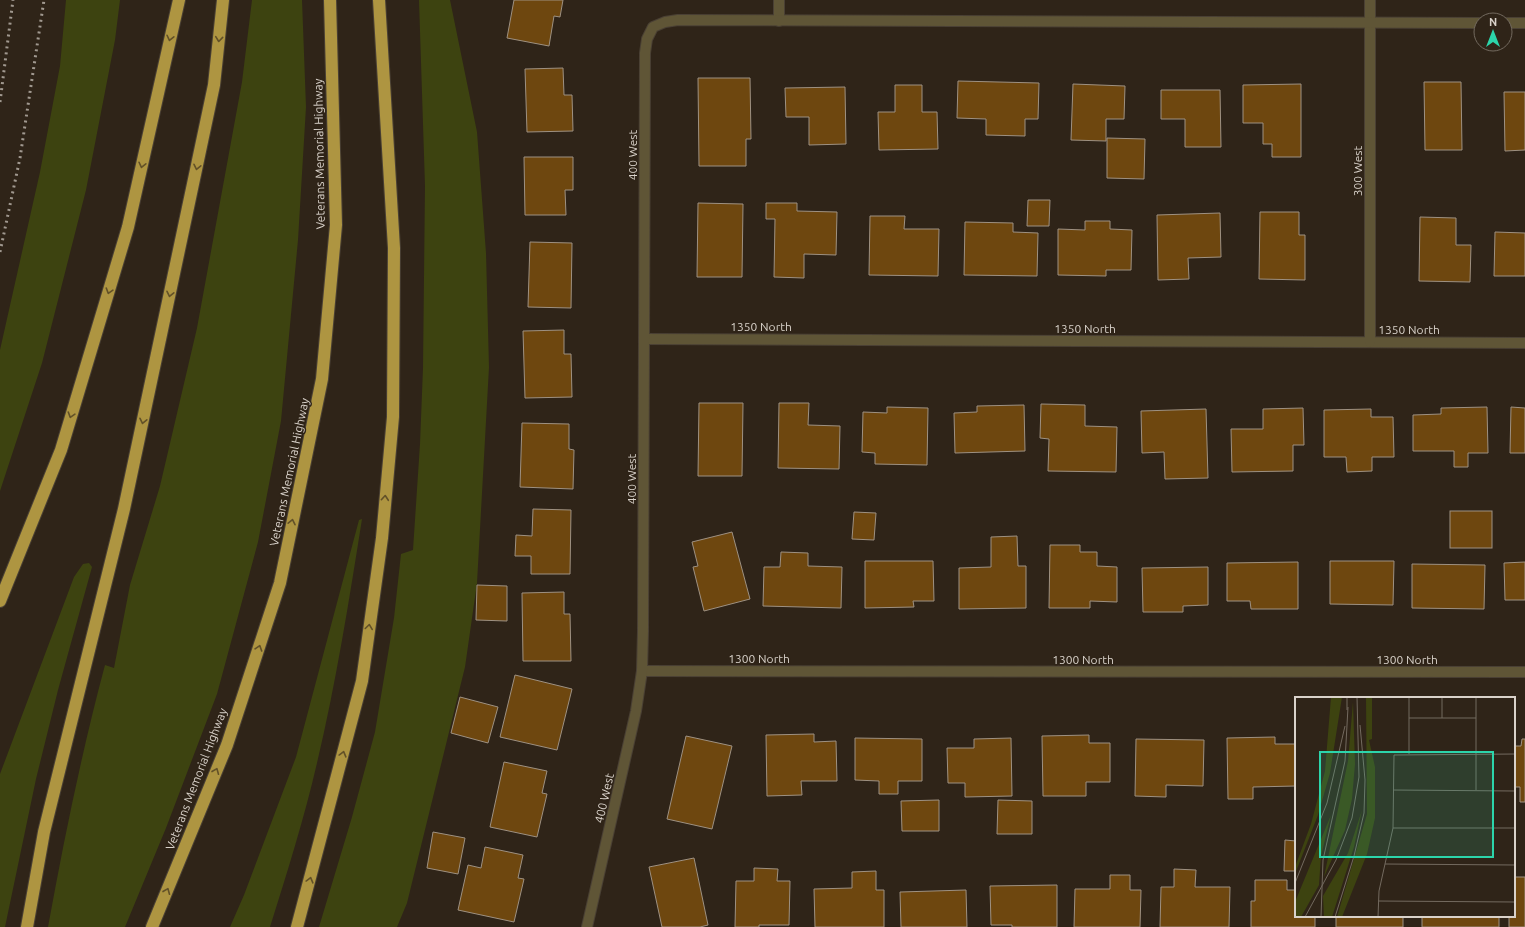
<svg xmlns="http://www.w3.org/2000/svg" width="1525" height="927" viewBox="0 0 1525 927" font-family="Ubuntu,sans-serif">
	<style>
		.green { fill: #3d4310 }
		.building { fill: #6e470f; stroke: #9e9182 }
		.lines { fill: none; stroke-linecap: round; stroke-linejoin: round }
		.minor-casing { stroke: #4a4034; stroke-width: 12 }
		.highway-casing { stroke: #4a4034; stroke-width: 14 }
		.minor { stroke: #5f5536; stroke-width: 10 }
		.highway { stroke: #ae9541; stroke-width: 12 }
		.rail { stroke: #a19990; stroke-width: 3; stroke-dasharray: 2 4; stroke-linecap: butt }
		.oneway { stroke: #625128 }
		.labels { text-anchor: middle; dominant-baseline: central; stroke-width: 3; stroke-linejoin: round; paint-order: stroke }
		.street-label { font-size: 12px; fill: #d9d2ca; stroke: #2f2418 }
		.inset-road { fill: none; stroke: #736a5f; stroke-width: 1 }
		.view { fill: #2cd5ab; fill-opacity: 0.15; stroke: #2cd5ab; stroke-width: 2 }
		.inset-edge { fill: none; stroke: #d9d2ca; stroke-width: 2 }
	</style>
	<rect width="100%" height="100%" fill="#2f2418"/>
	<!-- green -->
	<g class="green">
		<path d="M66 0H120L115 40 86 190 42 363 0 491V350L40 172 60 66Z"/>
		<path d="M252 0H302L306 107 298 240 281 421 258 542 217 694 166 828 125 927H48C64 839 82 751 105 665L114 668 130 585 160 486 197 328 242 82Z"/>
		<path d="M419 0H450L477 132 486 253 489 367 477 583 465 667 407 903 397 927H319L352 817 375 732 394 618 401 554 413 550 420 444 423 368 425 186Z"/>
		<path d="M362 519C349 601 336 683 317 763 304 819 287 873 270 927H230L244 895 296 757 359 520Z"/>
		<path d="M89 563 92 567 58 690 36 779 5 927H0V774L74 577 83 564Z"/>
	</g>
	<!-- building -->
	<g class="building">
		<path d="M514 0H563L560 17 554 16 549 46 507 38Z"/>
		<path d="M563 68 564 95H572L573 131 527 132 525 69Z"/>
		<path d="M698 78H750L751 139H746V166H699Z"/>
		<path d="M958 81 1039 83 1038 119H1025V136L986 135V119L957 118Z"/>
		<path d="M1424 82H1461L1462 150H1425Z"/>
		<path d="M1073 84 1125 86 1124 119H1106V141L1071 140Z"/>
		<path d="M1301 84V157H1272V144H1263V123H1243V85Z"/>
		<path d="M895 85H922V112H937L938 149 879 150 878 112H895Z"/>
		<path d="M845 87 846 144 809 145V117H786L785 88Z"/>
		<path d="M1161 90H1220L1221 147H1185V119H1161Z"/>
		<path d="M1504 92H1525V150L1505 151Z"/>
		<path d="M1107 138 1145 139 1144 179 1107 178Z"/>
		<path d="M524 157H573V190H565L566 215H525Z"/>
		<path d="M1028 200H1050L1049 226H1027Z"/>
		<path d="M698 203 743 204 742 277H697Z"/>
		<path d="M766 203H797V211L837 212 836 255 804 254V278L774 277 775 219H766Z"/>
		<path d="M1260 212H1299V235H1305V280L1259 279Z"/>
		<path d="M1220 213 1221 257 1188 258 1189 279 1158 280 1157 215Z"/>
		<path d="M870 216H905L904 229H939L938 276 869 275Z"/>
		<path d="M1420 217 1456 218V245H1471L1470 282 1419 281Z"/>
		<path d="M1085 221H1110V229L1132 230 1131 270H1106V276L1058 275V229L1085 230Z"/>
		<path d="M965 222 1013 223V232L1038 233 1037 276 964 275Z"/>
		<path d="M1495 232 1525 233V276H1494Z"/>
		<path d="M530 242 572 243 571 308 528 307Z"/>
		<path d="M564 330V354H571L572 397 525 398 523 331Z"/>
		<path d="M699 403H743L742 476H698Z"/>
		<path d="M779 403H809L808 425 840 426 839 469 778 468Z"/>
		<path d="M1041 404 1085 405V426L1117 427 1116 472 1048 471 1049 439 1040 438Z"/>
		<path d="M1024 405 1025 451 955 453 954 413 977 412V406Z"/>
		<path d="M887 407 928 408 927 465 875 464V453L862 452 863 412 887 413Z"/>
		<path d="M1487 407 1488 453H1468V467H1454V451H1413V415L1441 414V408Z"/>
		<path d="M1511 407 1525 408V453H1510Z"/>
		<path d="M1303 408 1304 445H1293V471L1232 472 1231 429H1263V409Z"/>
		<path d="M1206 409 1208 478 1165 479 1164 452 1142 453 1141 411Z"/>
		<path d="M1371 409V417H1393L1394 457H1372V471L1347 472 1346 457H1324V410Z"/>
		<path d="M522 423 569 424V449L574 450 573 489 520 487Z"/>
		<path d="M533 509 571 510 570 574H531V556H515L516 535 532 536Z"/>
		<rect x="1450" y="511" width="42" height="37"/>
		<path d="M854 512 876 513 874 540 852 539Z"/>
		<path d="M732 532 750 599 704 611 693 567 698 566 692 542Z"/>
		<path d="M1017 536 1018 566H1026V608L959 609V568L991 567V537Z"/>
		<path d="M1050 545H1080V552H1097V566L1117 567V602L1090 601V608H1049Z"/>
		<path d="M781 552 808 553V566L842 567 841 608 763 606 764 567H780Z"/>
		<path d="M865 561H933L934 601H913L914 607 865 608Z"/>
		<path d="M1330 561H1394L1393 605 1330 604Z"/>
		<path d="M1298 562V609H1251L1250 601H1227V563Z"/>
		<path d="M1525 562V600H1505L1504 563Z"/>
		<path d="M1412 564 1485 565 1484 609 1412 608Z"/>
		<path d="M1208 567V605L1183 606V612H1143L1142 568Z"/>
		<path d="M477 585 507 586V621L476 620Z"/>
		<path d="M564 592V614H570L571 661H523L522 593Z"/>
		<path d="M515 675 572 689 557 750 500 737Z"/>
		<path d="M460 697 498 707 488 743 451 733Z"/>
		<path d="M814 734V742L836 741 837 781H801L802 795 767 796 766 735Z"/>
		<path d="M1089 735V743H1110V782H1086V796H1043L1042 736Z"/>
		<path d="M686 736 732 746 712 829 667 819Z"/>
		<path d="M1275 737V744H1296V786L1253 787V799H1228L1227 738Z"/>
		<path d="M855 738 922 739V781H898V794H879V781L855 780Z"/>
		<path d="M1011 738 1012 796 965 797V783H948L947 748H974V739Z"/>
		<path d="M1136 739 1204 740 1203 786 1166 785V797L1135 796Z"/>
		<path d="M1522 739H1525V802H1520V787H1514V746H1521Z"/>
		<path d="M504 762 547 771 542 793 547 794 537 837 490 827Z"/>
		<path d="M939 800V831H902L901 801Z"/>
		<path d="M998 800 1032 801V834H997Z"/>
		<path d="M433 832 465 838 458 874 427 868Z"/>
		<path d="M1285 840 1296 841V871H1284Z"/>
		<path d="M485 847 523 855 518 878 524 879 514 922 458 910 468 865 481 868Z"/>
		<path d="M694 858 708 925 700 927H662L649 867Z"/>
		<path d="M754 868 778 869 777 881H790L789 925H759V927H735L736 881H754Z"/>
		<path d="M1174 869 1196 870 1195 887H1230L1229 927H1160L1161 887H1174Z"/>
		<path d="M876 871V890H884V927H815L814 889 852 888V872Z"/>
		<path d="M1110 875H1130V890H1141L1140 927H1074L1075 889H1110Z"/>
		<path d="M1514 877H1525V927H1509V916H1514Z"/>
		<path d="M1255 880H1287V890H1296V916H1315V927H1251V901H1255Z"/>
		<path d="M1057 885V927H1012V925H991L990 886Z"/>
		<path d="M966 890 967 927H901L900 892Z"/>
		<rect x="1336" y="916" width="67" height="11"/>
		<rect x="1422" y="916" width="77" height="11"/>
	</g>
	<g class="lines">
		<defs>
			<g id="minor">
				<path d="M779 21V0"/>
				<path d="M1505 23H1525"/>
				<path d="M644 339 1525 343"/>
				<path d="M1370 342V0"/>
				<path d="M642 671 1525 672"/>
				<path d="M587 927 636 711 642 671 643 631 645 53 647 39 653 27 665 22 678 20 1481 23"/>
			</g>
			<g id="highway">
				<path d="M0 601 61 450 128 227 179 0"/>
				<path d="M27 927 44 832 124 509 214 85 223 0"/>
				<path d="M152 927 227 745 280 583 322 379 336 225 330 0"/>
				<path d="M297 927 362 681 382 538 393 417 394 248 379 0"/>
			</g>
		</defs>
		<!-- minor casing -->
		<use href="#minor" class="minor-casing"/>
		<!-- highway casing -->
		<use href="#highway" class="highway-casing"/>
		<!-- minor -->
		<use href="#minor" class="minor"/>
		<!-- highway -->
		<use href="#highway" class="highway"/>
		<!-- rail -->
		<g class="rail">
			<path d="M0 102 13 0"/>
			<path d="M0 252 20 158 44 0"/>
		</g>
	</g>
	<!-- one-way arrows -->
	<defs><path id="oneway-chevron" d="M-2-3.5L2.5 0L-2 3.5" fill="none" stroke-width="1.6" stroke-linecap="round" stroke-linejoin="round"/></defs>
	<g class="oneway">
		<use href="#oneway-chevron" transform="translate(170 38) rotate(103)"/>
		<use href="#oneway-chevron" transform="translate(219 39) rotate(96)"/>
		<use href="#oneway-chevron" transform="translate(142 165) rotate(103)"/>
		<use href="#oneway-chevron" transform="translate(197 167) rotate(102)"/>
		<use href="#oneway-chevron" transform="translate(109 291) rotate(107)"/>
		<use href="#oneway-chevron" transform="translate(170 294) rotate(102)"/>
		<use href="#oneway-chevron" transform="translate(71 415) rotate(107)"/>
		<use href="#oneway-chevron" transform="translate(143 421) rotate(102)"/>
		<use href="#oneway-chevron" transform="translate(385 498) rotate(-85)"/>
		<use href="#oneway-chevron" transform="translate(292 522) rotate(-78)"/>
		<use href="#oneway-chevron" transform="translate(369 627) rotate(-82)"/>
		<use href="#oneway-chevron" transform="translate(259 648) rotate(-72)"/>
		<use href="#oneway-chevron" transform="translate(343 754) rotate(-75)"/>
		<use href="#oneway-chevron" transform="translate(216 771) rotate(-68)"/>
		<use href="#oneway-chevron" transform="translate(310 880) rotate(-75)"/>
		<use href="#oneway-chevron" transform="translate(167 891) rotate(-68)"/>
	</g>
	<g class="labels">
		<!-- street labels -->
		<g class="street-label">
			<text transform="translate(319 154) rotate(-91)">Veterans Memorial Highway</text>
			<text transform="translate(632 155) rotate(-90)">400 West</text>
			<text transform="translate(1357 171) rotate(-90)">300 West</text>
			<text x="761" y="326">1350 North</text>
			<text x="1085" y="328">1350 North</text>
			<text x="1409" y="329">1350 North</text>
			<text transform="translate(289 472) rotate(-78)">Veterans Memorial Highway</text>
			<text transform="translate(631 479) rotate(-90)">400 West</text>
			<text x="759" y="658">1300 North</text>
			<text x="1083" y="659">1300 North</text>
			<text x="1407" y="659">1300 North</text>
			<text transform="translate(196 779) rotate(-69)">Veterans Memorial Highway</text>
			<text transform="translate(604 798) rotate(-77)">400 West</text>
		</g>
	</g>
	<!-- overview -->
	<g transform="translate(1295 697)">
		<rect width="220" height="220" fill="#2f2418"/>
		<path d="M36 0H47L35 76 23 118 0 177V170L16 127 30 74ZM71 0H77V42L74 43 80 70V121L72 157 47 220H42L72 117ZM58 5 60 67 57 102 50 133 29 180 53 64ZM67 113 59 150 37 220H29L28 199 53 156ZM36 118 26 159 24 188 6 220H0V205Z" fill="#3d4310"/>
		<path class="inset-road" d="M114 0V57M52 13V0M114 21H181M147 21V0M98 93 220 94M181 93V0M220 94V220M98 131H220M90 167 220 168M0 186 32 106 50 29M83 204 220 205M10 220 41 163 57 121 64 80 62 0M26 220 28 163 50 64 53 10M40 220 59 159 69 116 70 83 65 28M83 220 84 194 98 131 99 58 220 57"/>
		<path class="view" d="M25 55H198V160H25Z"/>
		<rect width="220" height="220" class="inset-edge"/>
	</g>
	<!-- north arrow -->
	<g transform="translate(1493 32)"><circle r="19" fill="#2f2418" stroke="#736a5f"/>
	<path d="M0-3L7 15L0 10L-7 15Z" fill="#2cd5ab"/>
	<text y="-6" font-size="11" font-weight="bold" text-anchor="middle" fill="#d9d2ca">N</text>
	</g>
</svg>
